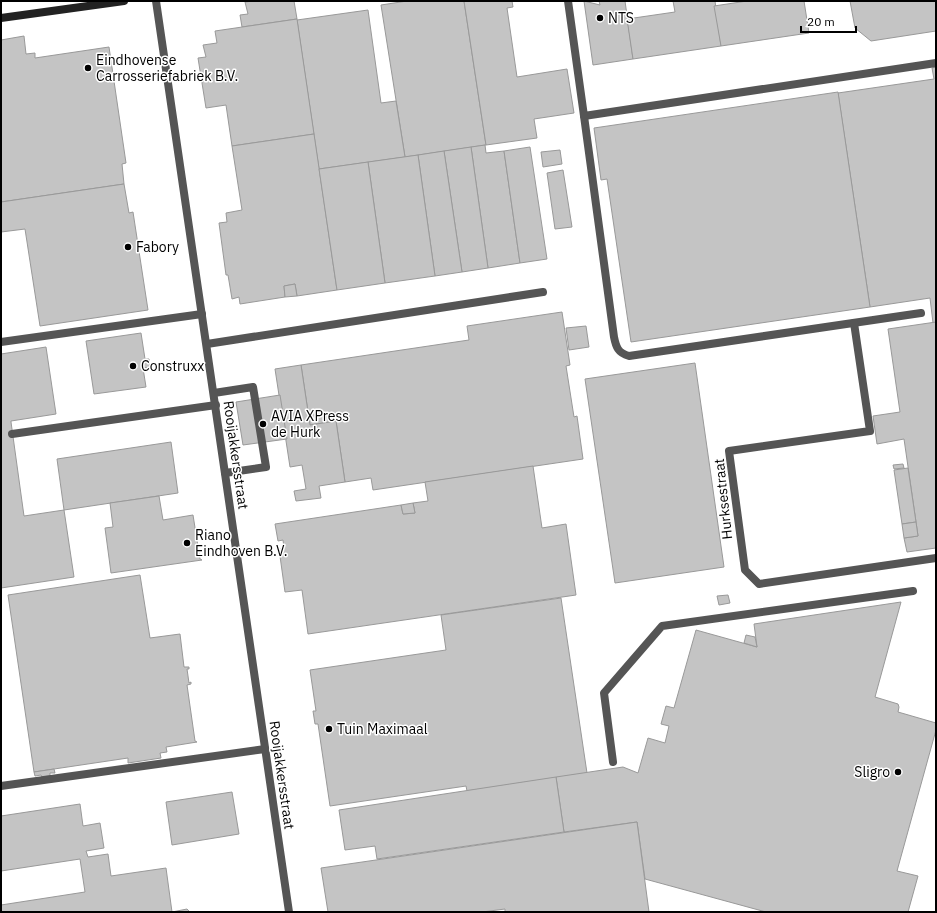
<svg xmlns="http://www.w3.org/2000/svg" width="937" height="913" viewBox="0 0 937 913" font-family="'IBM Plex Sans',sans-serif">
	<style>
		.building { fill: #c4c4c4; stroke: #999 }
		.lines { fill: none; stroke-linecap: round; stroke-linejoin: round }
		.lane { stroke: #555; stroke-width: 8 }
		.street { stroke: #555; stroke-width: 8 }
		.secondary { stroke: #222; stroke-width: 8 }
		.poi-dot { fill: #000; stroke: #fff; stroke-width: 1.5 }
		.labels { text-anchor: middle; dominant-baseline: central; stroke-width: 3; stroke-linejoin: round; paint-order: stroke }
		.poi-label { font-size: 14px; fill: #000; stroke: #fff; text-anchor: start }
		.street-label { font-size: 14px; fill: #000; stroke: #fff }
	</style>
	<rect width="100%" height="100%" fill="#fff"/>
	<!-- building -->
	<g class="building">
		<path d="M253 1H294L297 19 242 27 240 15 248 14 245 2Z"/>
		<path d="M407 1H464L486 145 405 157 381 5Z"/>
		<path d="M464 1H512L513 7 507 8 517 77 567 69 574 113 534 119 537 138 486 145Z"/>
		<path d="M584 1 600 5 599 1H625L633 59 593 65Z"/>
		<path d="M673 1H715L721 46 633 59 627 19 675 12Z"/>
		<path d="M747 1H804L809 33 721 46 714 6Z"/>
		<path d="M850 1H936V31L871 41 855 28Z"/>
		<path d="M368 10 381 103 396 101 405 157 319 169 297 20Z"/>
		<path d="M297 19 314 134 232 146 226 105 206 108 198 58 206 57 203 45 217 43 215 31Z"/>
		<path d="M24 36 26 54 35 53V58L109 47 126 163 122 164 124 184 1 202V40Z"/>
		<path d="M936 67V322L933 323 930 298 870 307 838 93 934 79 932 68Z"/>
		<path d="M838 92 870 307 631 342 607 179 601 180 594 128Z"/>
		<path d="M314 134 337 290 297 296 295 284 284 286 285 297 240 304 239 297 232 299 228 275H226L219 223 227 222 226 213 242 210 232 146Z"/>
		<path d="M485 145 486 153 504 151 520 263 488 268 471 147Z"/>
		<path d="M471 147 488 268 462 272 444 151Z"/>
		<path d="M530 147 547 259 520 263 504 151Z"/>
		<path d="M560 150 562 164 543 167 541 152Z"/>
		<path d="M444 151 462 272 435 276 418 155Z"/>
		<path d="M418 155 435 276 385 283 368 162Z"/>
		<path d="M368 162 385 283 337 290 319 169Z"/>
		<path d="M563 170 572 227 555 229 547 173Z"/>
		<path d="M124 184 129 213 133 212 148 310 40 326 25 229 1 232V202Z"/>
		<path d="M295 284 297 296 285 297 284 286Z"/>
		<path d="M562 312 570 365 566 366 574 417 577 416 583 459 373 490 371 478 345 482 336 421 310 425 301 365 469 340 467 326Z"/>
		<path d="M936 322V548L907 552 904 538 918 536 916 522 902 524 916 522 904 439 877 444 873 416 900 412 888 329Z"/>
		<path d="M586 326 589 347 569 350 566 328Z"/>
		<path d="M141 333 145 359H149L150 367 143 368 146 387 94 394 86 341Z"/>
		<path d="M46 347 56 414 11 421V422L24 516 64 510 74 577 1 588V354Z"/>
		<path d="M695 363 724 567 615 583 585 379Z"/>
		<path d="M301 365 310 425 336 421 345 482 319 486 321 498 296 501 294 491 306 489 302 465 290 467 275 369Z"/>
		<path d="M280 395 287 439 243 445 236 402Z"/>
		<path d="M171 442 178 493 64 510 57 459Z"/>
		<path d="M903 464 904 468 894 469 893 465Z"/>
		<path d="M533 466 542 528 566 524 576 595 308 634 302 590 285 592 279 549 284 548 283 540 278 541 275 524 401 505 403 514 415 513 413 503 428 501 425 482Z"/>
		<path d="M908 468 916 522 902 524 894 470Z"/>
		<path d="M159 496 163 520 193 515 200 559 202 560 111 573 105 528 113 527 110 503Z"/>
		<path d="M413 503 415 513 403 514 401 505Z"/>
		<path d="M916 522 918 536 904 538 902 524Z"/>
		<path d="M140 575 150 638 180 634 184 667H189V669H187L189 683 191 682V684L187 685 195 741 197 742 166 747 167 752 160 753 161 758 128 763V758L34 772 8 595Z"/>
		<path d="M728 595 730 603 719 605 717 596Z"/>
		<path d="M561 598 587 773 467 791 466 786 330 806 318 724H315L313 711H316L310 670 446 650 441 615Z"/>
		<path d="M901 602 875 697 898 704 899 707 898 712 936 723V730L897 871 918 876 908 912H766L645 879 637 822 564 832 556 777 623 767 638 773 648 738 665 743 669 726 661 724 666 706 674 708 696 630 757 647 754 624Z"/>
		<path d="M746 635 755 637 757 647 744 643Z"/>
		<path d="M54 769 55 773H50V776L42 777 41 775 35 776 34 772Z"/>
		<path d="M556 777 564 832 377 859 375 846 345 850 339 810Z"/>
		<path d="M232 792 239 834 172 845 166 802Z"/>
		<path d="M80 804 83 826 100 823 104 848 86 851 88 857 108 854 111 876 166 868 172 912 187 909 190 912H1V905L85 892 80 859 1 871V816Z"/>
		<path d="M637 822 649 912H505V909L482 912H328L321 868Z"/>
	</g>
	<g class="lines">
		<!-- lane -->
		<g class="lane">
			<path d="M568 1 584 116 936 63"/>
			<path d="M584 116 614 337C616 347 618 353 629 356L921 313"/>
			<path d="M854 323 870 431 729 451 745 570 759 584 936 558"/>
			<path d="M1 342 202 314"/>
			<path d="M207 344 543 292"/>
			<path d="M214 393 253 387 266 467 225 473"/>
			<path d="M12 434 216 405"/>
			<path d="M613 762 604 693 662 626 913 591"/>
			<path d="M1 786 265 749"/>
		</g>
		<!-- street -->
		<path class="street" d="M156 1 289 912"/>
		<!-- secondary -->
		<path class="secondary" d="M1 18 124 1"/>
	</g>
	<!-- markers -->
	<g class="poi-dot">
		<circle cx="600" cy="18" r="4"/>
		<circle cx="88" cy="68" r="4"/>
		<circle cx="128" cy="247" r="4"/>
		<circle cx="133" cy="366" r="4"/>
		<circle cx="263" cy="424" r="4"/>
		<circle cx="187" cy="543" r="4"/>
		<circle cx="329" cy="729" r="4"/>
		<circle cx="898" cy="772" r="4"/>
	</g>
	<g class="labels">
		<!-- poi labels -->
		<g class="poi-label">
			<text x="608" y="18">NTS</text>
			<text x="96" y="60">Eindhovense<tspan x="96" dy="16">Carrosseriefabriek B.V.</tspan></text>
			<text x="136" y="247">Fabory</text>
			<text x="141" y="366">Construxx</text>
			<text x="271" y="416">AVIA XPress<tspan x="271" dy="16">de Hurk</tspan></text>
			<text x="195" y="535">Riano<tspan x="195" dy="16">Eindhoven B.V.</tspan></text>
			<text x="337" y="729">Tuin Maximaal</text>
			<text x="890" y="772" text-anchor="end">Sligro</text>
		</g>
		<!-- street labels -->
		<g class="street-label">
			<text transform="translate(236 455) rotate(82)">Rooijakkersstraat</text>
			<text transform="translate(723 499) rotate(-96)">Hurksestraat</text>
			<text transform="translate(282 775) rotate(82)">Rooijakkersstraat</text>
		</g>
	</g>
	<!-- border -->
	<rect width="937" height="913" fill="none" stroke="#000000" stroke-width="4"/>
	<!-- scale -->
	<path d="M801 26v6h55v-6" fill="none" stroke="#000000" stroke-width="2"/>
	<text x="807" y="26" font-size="12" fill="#000000" stroke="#ffffff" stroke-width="3" paint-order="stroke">20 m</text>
</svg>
